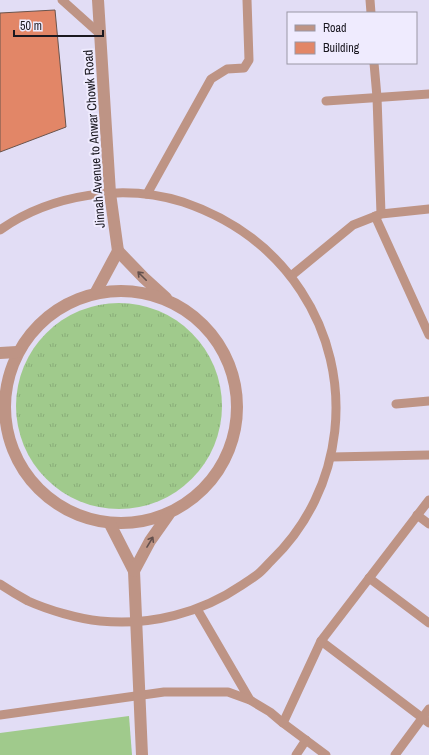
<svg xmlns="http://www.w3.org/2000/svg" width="429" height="755" viewBox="0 0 429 755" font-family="'Archivo Narrow',sans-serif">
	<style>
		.park { fill: url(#park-tufts) }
		.pitch { fill: #a0ca8c }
		.building { fill: #e28667; stroke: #6a544d }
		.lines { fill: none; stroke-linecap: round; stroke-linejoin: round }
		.minor { stroke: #be9485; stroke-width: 9 }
		.tertiary { stroke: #be9485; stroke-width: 12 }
		.oneway { stroke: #64504d }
		.labels { text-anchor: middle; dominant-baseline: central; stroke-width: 4; stroke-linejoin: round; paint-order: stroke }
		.street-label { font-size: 13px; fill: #1a1820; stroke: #efebfe }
	</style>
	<defs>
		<pattern id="park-tufts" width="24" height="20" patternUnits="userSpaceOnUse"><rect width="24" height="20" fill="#a0ca8c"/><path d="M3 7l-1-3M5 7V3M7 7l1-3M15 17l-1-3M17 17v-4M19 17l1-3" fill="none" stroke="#89ad78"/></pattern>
	</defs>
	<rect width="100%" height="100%" fill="#e2ddf5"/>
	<!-- park -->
	<circle class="park" cx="119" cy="406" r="103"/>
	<!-- pitch -->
	<path class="pitch" d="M129 716 132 755H0V733Z"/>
	<!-- building -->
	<path class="building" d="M55 10 66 127 0 152V13Z"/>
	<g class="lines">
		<!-- minor -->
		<g class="minor">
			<path d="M62 0 100 34"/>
			<path d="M370 0 371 13"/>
			<path d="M374 63 377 97 381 214"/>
			<path d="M326 101 429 94"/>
			<path d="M147 194 211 79 227 69 244 68 249 60 247 0"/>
			<path d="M375 216 429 335"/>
			<path d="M0 230C51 194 124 183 183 202 233 219 272 247 301 291 357 376 345 490 271 561 267 565 263 570 258 574 253 578 248 581 242 585 201 613 151 626 100 621 79 619 48 610 28 601 19 596 9 590 0 584"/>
			<path d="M291 276 353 225 381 214 429 209"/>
			<path d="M396 404 429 401"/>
			<path d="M331 457 429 455"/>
			<path d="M417 515 429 524"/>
			<path d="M369 578 429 623"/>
			<path d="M197 609 250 700"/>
			<path d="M321 641 429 723"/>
			<path d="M0 715 164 692H228L250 700 270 712 283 723 326 755"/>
			<path d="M283 723 321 641 429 500"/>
			<path d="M296 755 306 740"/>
			<path d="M395 755 429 709"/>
		</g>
		<!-- tertiary -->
		<g class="tertiary">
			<path d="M98 0 110 193 118 251"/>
			<path d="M118 251 144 278 166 298"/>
			<circle cx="121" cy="407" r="116"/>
			<path d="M96 292 118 251"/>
			<path d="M0 353 17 352"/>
			<path d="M110 524 134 571 142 755"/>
			<path d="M134 571 150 541 169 514"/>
		</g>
	</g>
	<!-- one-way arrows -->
	<defs><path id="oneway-shaft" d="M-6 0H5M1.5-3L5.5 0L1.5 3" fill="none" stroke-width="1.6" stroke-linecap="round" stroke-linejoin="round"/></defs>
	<g class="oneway">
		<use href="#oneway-shaft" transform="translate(142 276) rotate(-135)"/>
		<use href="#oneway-shaft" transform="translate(150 542) rotate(-59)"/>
	</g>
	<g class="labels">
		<!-- street labels -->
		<g class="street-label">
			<text transform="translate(94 139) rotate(-94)">Jinnah Avenue to Anwar Chowk Road</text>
		</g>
	</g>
	<!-- legend -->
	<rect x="287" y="12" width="130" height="52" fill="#efebfe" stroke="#9a97a5"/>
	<rect x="295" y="25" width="20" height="6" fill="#be9485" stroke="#9a97a5"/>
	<text x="323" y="32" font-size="12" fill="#1a1820">Road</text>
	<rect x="295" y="42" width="20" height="12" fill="#e28667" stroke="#9a97a5"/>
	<text x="323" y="52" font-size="12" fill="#1a1820">Building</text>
	<!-- scale -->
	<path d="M14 30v6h89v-6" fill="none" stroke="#1a1820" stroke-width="2"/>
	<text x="20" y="30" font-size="12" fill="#1a1820" stroke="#efebfe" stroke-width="3" paint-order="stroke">50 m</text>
</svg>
